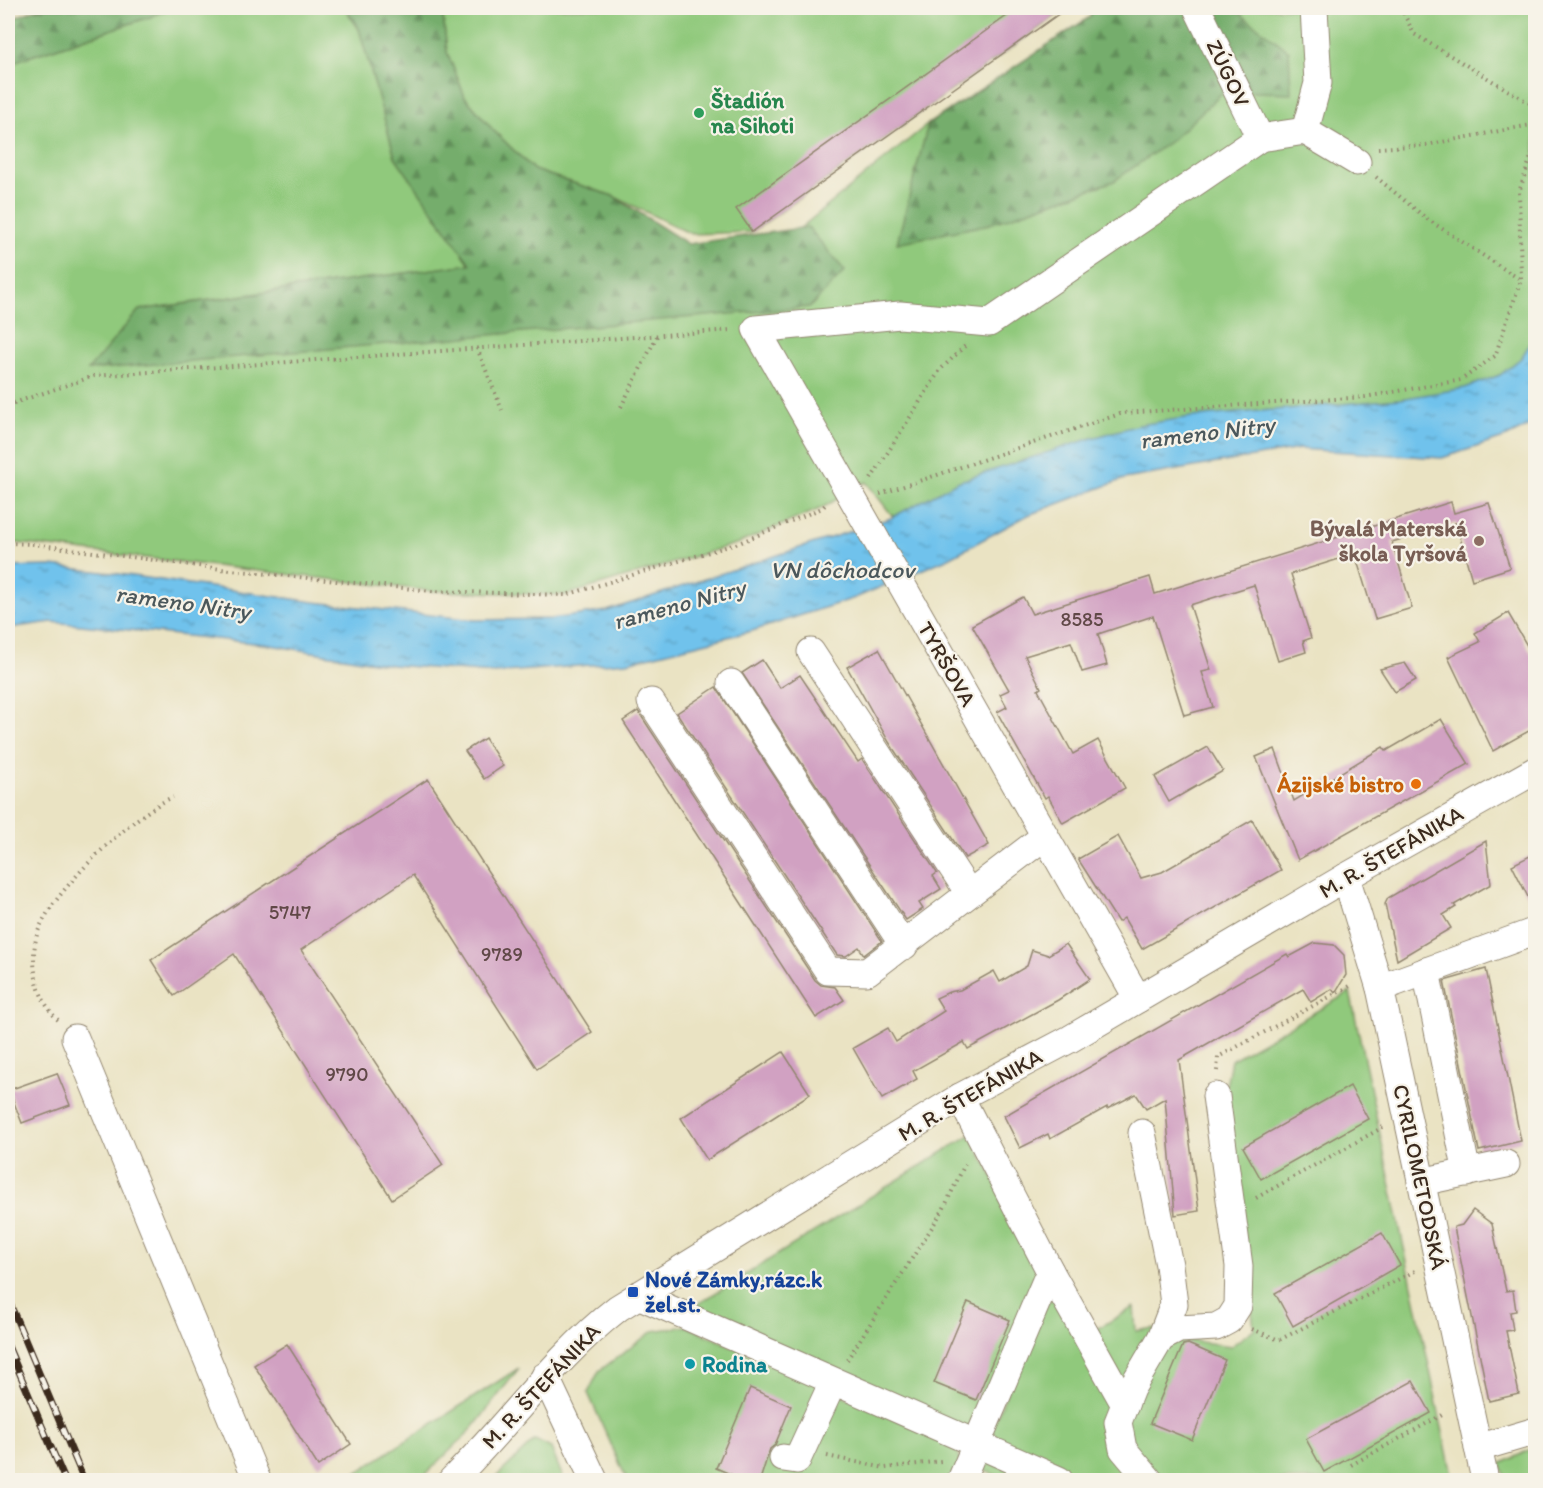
<svg xmlns="http://www.w3.org/2000/svg" width="1543" height="1488" viewBox="0 0 1543 1488" font-family="Itim,sans-serif">
	<style>
		.green { fill: #90c97c; stroke: #667a4d; stroke-width: 1.5 }
		.forest { fill: url(#forest-firs); stroke: #586c45; stroke-width: 1.5 }
		.water { fill: url(#water-ripples); stroke: #567685; stroke-width: 1.5 }
		.building { fill: #d1a1c2 }
		.lines { fill: none; stroke-linecap: round; stroke-linejoin: round }
		.minor-casing { stroke: #928670; stroke-width: 29 }
		.path { stroke: #928670; stroke-width: 4; stroke-dasharray: 1.5 4.5; stroke-linecap: butt }
		.minor { stroke: #fff; stroke-width: 27 }
		.rail-casing { stroke: #3b2a1e; stroke-width: 7 }
		.rail { stroke: #f7f3e8; stroke-width: 4.5; stroke-dasharray: 14; stroke-linecap: butt }
		.leisure-dot { fill: #2e9e5b; stroke: #f7f3e8; stroke-width: 2 }
		.education-dot { fill: #8d6e63; stroke: #f7f3e8; stroke-width: 2 }
		.food-dot { fill: #e8710a; stroke: #f7f3e8; stroke-width: 2 }
		.transit-dot { fill: #1a4fb4; stroke: #f7f3e8; stroke-width: 2 }
		.culture-dot { fill: #0f9aa8; stroke: #f7f3e8; stroke-width: 2 }
		.labels { text-anchor: middle; dominant-baseline: central; stroke-width: 4.5; stroke-linejoin: round; paint-order: stroke }
		.number-label { font-size: 20px; fill: #604847 }
		.street-label { font-size: 22px; fill: #3b2a1e; stroke: #f7f3e8 }
		.leisure-label { font-size: 22px; font-weight: bold; fill: #27864d; stroke: #f7f3e8; text-anchor: start }
		.education-label { font-size: 22px; font-weight: bold; fill: #785e54; stroke: #f7f3e8; text-anchor: end }
		.food-label { font-size: 22px; font-weight: bold; fill: #c56008; stroke: #f7f3e8; text-anchor: end }
		.transit-label { font-size: 22px; font-weight: bold; fill: #164399; stroke: #f7f3e8; text-anchor: start }
		.culture-label { font-size: 22px; font-weight: bold; fill: #0d838f; stroke: #f7f3e8; text-anchor: start }
		.water-label { font-size: 24px; font-style: italic; fill: #4b585c; stroke: #f7f3e8 }
	</style>
	<defs>
		<pattern id="forest-firs" width="22" height="20" patternUnits="userSpaceOnUse" patternTransform="scale(1.5)"><rect width="22" height="20" fill="#74ad6c"/><path d="M5 1l3.5 6h-7zM16 11l3.5 6h-7z" fill="#608d58"/></pattern>
		<pattern id="water-ripples" width="26" height="14" patternUnits="userSpaceOnUse" patternTransform="scale(1.5)"><rect width="26" height="14" fill="#70c2ec"/><path d="M2 4q2-2 4 0t4 0M15 11q2-2 4 0t4 0" fill="none" stroke="#5d9ebf"/></pattern>
	</defs>
	<rect width="100%" height="100%" fill="#f7f3e8"/>
	<filter id="ink" filterUnits="userSpaceOnUse"><feTurbulence type="fractalNoise" baseFrequency=".0167" numOctaves="2"/><feDisplacementMap in="SourceGraphic" scale="12" xChannelSelector="R" yChannelSelector="G"/><feConvolveMatrix kernelMatrix="1 2 1 2 8 2 1 2 1" color-interpolation-filters="sRGB"/></filter>
	<filter id="wash" filterUnits="userSpaceOnUse"><feTurbulence type="fractalNoise" baseFrequency=".008" numOctaves="4" result="noise"/><feDisplacementMap in="SourceGraphic" scale="24" xChannelSelector="R" yChannelSelector="G"/><feGaussianBlur stdDeviation="1.35" result="paint"/><feColorMatrix in="noise" values="0 0 0 0 0 0 0 0 0 0 0 0 0 0 0 0 0 1.4 0 .05"/><feComposite in="paint" operator="in"/></filter>
	<g filter="url(#wash)">
		<rect width="100%" height="100%" fill="#eae3c3"/>
		<!-- green -->
		<g class="green">
			<path d="M171 8H345L359 29 441 218 470 264 140 310 89 370 761 260 928 124 1090 17 1093 8H1535L1536 364 1522 382 1140 454 916 546 866 482 822 508 739 543 566 595 432 591 8 542V67L19 60 150 17Z"/>
			<path d="M442 8H1067L752 232 691 234 613 196 534 170 493 130 465 97 447 52Z"/>
			<path d="M1350 992 1453 1480H1079L1001 1446 992 1428 1046 1300H1060L1082 1338 1134 1307 1136 1331 1153 1328 1178 1339 1231 1346 1254 1329 1225 1091 1231 1060Z"/>
			<path d="M970 1135 1037 1255 1040 1282 978 1424 960 1430 688 1310Z"/>
			<path d="M686 1326 956 1446 961 1462 953 1480H627L588 1393 599 1371 653 1331Z"/>
			<path d="M519 1368 473 1428 420 1480H348L356 1473Z"/>
			<path d="M535 1440 551 1448 564 1480H493Z"/>
			<path d="M1535 1447V1480H1506L1501 1464Z"/>
			<path d="M988 1455 1043 1480H1007L973 1466Z"/>
		</g>
		<!-- forest -->
		<g class="forest">
			<path d="M39 8H171L150 17 19 60 8 67V20Z"/>
			<path d="M345 8H442L447 52 465 97 493 130 534 170 613 196 688 244 808 227 845 271 810 307 88 370 139 310 470 264 395 157 359 29Z"/>
			<path d="M1093 8H1233L1289 51 1291 93 1224 91 1172 140 1114 181 990 224 897 243 928 124 1090 17Z"/>
		</g>
		<!-- water -->
		<path class="water" d="M1535 336V423L1507 437 1442 458 1299 449 1124 479 1028 515 949 558 855 598 752 631 627 662 493 673 392 665 264 644 52 622 8 628V567L51 566 112 573 314 602 475 620 551 619 607 611 891 518 957 482 1092 438 1139 425 1191 417 1400 399 1465 388 1500 375 1521 358Z"/>
		<g id="blocks">
			<!-- building -->
			<g class="building">
				<path d="M1018 8H1067L752 232 736 209Z"/>
				<path d="M1451 502 1454 513 1489 503 1510 568 1472 580 1456 523 1392 542 1412 608 1375 619 1355 554 1291 574 1311 638 1303 641 1306 652 1278 661 1254 585 1190 605 1211 670 1202 672 1213 707 1184 715 1153 616 1098 634 1107 665 1082 672 1071 642 1025 656 1041 688 1038 690 1073 754 1098 740 1125 788 1063 823 1048 796 1045 798 997 712 1007 707 1000 694 1009 690 972 625 1023 597 1032 614 1150 577 1155 594Z"/>
				<path d="M1508 613 1536 661V727L1493 751 1448 657 1480 642 1475 633Z"/>
				<path d="M879 649 989 845 965 858 889 742 847 667Z"/>
				<path d="M762 660 780 688 800 675 858 762 862 759 937 873 933 876 941 889 919 903 923 909 906 920 742 673Z"/>
				<path d="M1405 663 1416 680 1395 692 1380 669Z"/>
				<path d="M716 687 882 941 864 955 859 947 846 956 837 955 677 713Z"/>
				<path d="M638 711 815 980 821 985 835 987 844 1000 816 1018 623 721Z"/>
				<path d="M1441 719 1469 764 1298 860 1256 757 1275 749 1294 801 1383 747 1386 751Z"/>
				<path d="M485 738 503 766 484 779 465 751Z"/>
				<path d="M1208 747 1223 771 1169 802 1155 777Z"/>
				<path d="M428 779 592 1032 537 1069 413 875 301 950 443 1165 392 1199 234 954 174 996 151 960Z"/>
				<path d="M1252 820 1281 870 1142 949 1124 918 1118 922 1078 859 1118 836 1141 878 1162 872Z"/>
				<path d="M1486 841 1491 884 1454 905 1456 907 1443 915 1451 928 1397 960 1385 904 1388 898Z"/>
				<path d="M1536 853V913L1512 865Z"/>
				<path d="M1315 943 1334 945 1344 955 1346 975 1335 993 1332 989 1311 1002 1303 989 1179 1060 1199 1211 1175 1215 1165 1098 1146 1109 1136 1094 1107 1109V1107L1050 1139 1048 1134 1020 1148 1004 1116 1287 954 1289 957Z"/>
				<path d="M1066 944 1090 979 1058 1000 968 1049 964 1042 913 1071 917 1079 882 1099 853 1048 888 1028 896 1042 944 1011 936 998 949 992 960 990 994 971 1000 982 1027 966 1032 950 1048 955Z"/>
				<path d="M1486 969 1521 1141 1479 1151 1444 981Z"/>
				<path d="M783 1052 810 1094 707 1160 681 1118Z"/>
				<path d="M57 1073 70 1105 22 1123 9 1090Z"/>
				<path d="M1350 1086 1368 1119 1261 1179 1243 1147Z"/>
				<path d="M1473 1210 1492 1224 1506 1291 1513 1290 1516 1311 1510 1312 1513 1330 1506 1331 1519 1394 1489 1401 1454 1227 1462 1225Z"/>
				<path d="M1382 1233 1400 1265 1293 1326 1275 1293Z"/>
				<path d="M968 1302 1010 1320 976 1400 934 1383Z"/>
				<path d="M287 1344 351 1444 318 1466 254 1365Z"/>
				<path d="M1188 1344 1225 1360 1192 1440 1150 1423 1183 1345Z"/>
				<path d="M1413 1381 1431 1413 1324 1472 1306 1439Z"/>
				<path d="M750 1388 791 1406 775 1445 770 1449 760 1480H744L716 1468Z"/>
			</g>
		</g>
	</g>
	<g filter="url(#ink)">
		<use href="#blocks" fill-opacity="0" stroke="#928670" stroke-width="1.5"/>
		<g class="lines">
			<defs>
				<g id="minor">
					<path d="M1197 8 1260 138"/>
					<path d="M1305 131 1318 83 1314 8"/>
					<path d="M811 652 969 893"/>
					<path d="M731 683 904 946"/>
					<path d="M651 702 828 971 867 972 1045 836"/>
					<path d="M1346 877 1380 988 1485 1480"/>
					<path d="M1426 971 1467 1173"/>
					<path d="M1380 988 1536 931"/>
					<path d="M1138 999 756 329 900 315 989 323 1260 138 1305 131 1357 162"/>
					<path d="M75 1038 257 1480"/>
					<path d="M960 1097 1050 1271 961 1480"/>
					<path d="M1142 1133 1169 1265 1174 1304 1161 1338 1131 1389 1118 1422 1123 1449 1149 1480"/>
					<path d="M1421 1182 1506 1164"/>
					<path d="M1050 1271 1125 1405"/>
					<path d="M638 1295 1059 1480"/>
					<path d="M1161 1338 1179 1329 1216 1327 1229 1320 1238 1306 1239 1266 1216 1096"/>
					<path d="M545 1376 594 1480"/>
					<path d="M1478 1448 1536 1431"/>
					<path d="M783 1458 797 1460 833 1382"/>
					<path d="M452 1480C509 1424 554 1358 618 1308L960 1097 1070 1039 1346 877 1536 770"/>
				</g>
			</defs>
			<!-- minor casing -->
			<use href="#minor" class="minor-casing"/>
			<!-- path -->
			<g class="path">
				<path d="M1401 8 1414 34 1536 107"/>
				<path d="M1378 148 1426 145 1536 124"/>
				<path d="M1376 177 1427 219 1521 280"/>
				<path d="M477 348 502 410"/>
				<path d="M8 405 94 376 732 330"/>
				<path d="M621 407 657 336"/>
				<path d="M871 479 940 370 965 346"/>
				<path d="M880 494 1123 413 1365 397 1461 380 1495 356 1521 280 1519 192 1536 142"/>
				<path d="M8 543 33 544 221 569 432 591 566 595 739 543 822 508 827 503"/>
				<path d="M58 1020C37 999 29 964 37 935 48 895 134 813 173 797"/>
				<path d="M1217 1071 1218 1057 1352 985"/>
				<path d="M1256 1198 1385 1126"/>
				<path d="M1252 1329 1279 1340 1415 1271"/>
				<path d="M847 1360 943 1210 965 1164"/>
				<path d="M827 1456 885 1468 941 1461"/>
				<path d="M1351 1465 1444 1414"/>
			</g>
			<!-- minor -->
			<use href="#minor" class="minor"/>
			<defs>
				<g id="rail">
					<path d="M8 1299 84 1480"/>
					<path d="M8 1346 65 1480"/>
				</g>
			</defs>
			<!-- rail casing -->
			<use href="#rail" class="rail-casing"/>
			<!-- rail -->
			<use href="#rail" class="rail"/>
		</g>
	</g>
	<!-- markers -->
	<circle class="leisure-dot" cx="699" cy="113" r="6"/>
	<circle class="education-dot" cx="1479" cy="541" r="6"/>
	<circle class="food-dot" cx="1416" cy="784" r="6"/>
	<rect class="transit-dot" x="627" y="1286" width="12" height="12" rx="3"/>
	<circle class="culture-dot" cx="690" cy="1364" r="6"/>
	<g class="labels">
		<!-- number labels -->
		<g class="number-label">
			<text x="1082" y="619">8585</text>
			<text x="290" y="912">5747</text>
			<text x="502" y="954">9789</text>
			<text x="347" y="1074">9790</text>
		</g>
		<!-- street labels -->
		<g class="street-label">
			<text transform="translate(1228 73) rotate(64)">ZÚGOV</text>
			<text transform="translate(947 664) rotate(60)">TYRŠOVA</text>
			<text transform="translate(1391 852) rotate(-30)">M. R. ŠTEFÁNIKA</text>
			<text transform="translate(970 1095) rotate(-30)">M. R. ŠTEFÁNIKA</text>
			<text transform="translate(1420 1177) rotate(78)">CYRILOMETODSKÁ</text>
			<text transform="translate(541 1386) rotate(-47)">M. R. ŠTEFÁNIKA</text>
		</g>
		<!-- leisure labels -->
		<g class="leisure-label">
			<text x="711" y="100">Štadión<tspan x="711" dy="25">na Sihoti</tspan></text>
		</g>
		<!-- education labels -->
		<g class="education-label">
			<text x="1467" y="528">Bývalá Materská<tspan x="1467" dy="25">škola Tyršová</tspan></text>
		</g>
		<!-- food labels -->
		<g class="food-label">
			<text x="1404" y="784">Ázijské bistro</text>
		</g>
		<!-- transit labels -->
		<g class="transit-label">
			<text x="645" y="1279">Nové Zámky,rázc.k<tspan x="645" dy="25">žel.st.</tspan></text>
		</g>
		<!-- culture labels -->
		<g class="culture-label">
			<text x="702" y="1364">Rodina</text>
		</g>
		<!-- water labels -->
		<g class="water-label">
			<text transform="translate(1207 432) rotate(-7)">rameno Nitry</text>
			<text x="842" y="569">VN dôchodcov</text>
			<text transform="translate(183 602) rotate(8)">rameno Nitry</text>
			<text transform="translate(679 604) rotate(-15)">rameno Nitry</text>
		</g>
	</g>
	<!-- margin -->
	<rect width="1543" height="1488" fill="none" stroke="#f7f3e8" stroke-width="30"/>
</svg>
